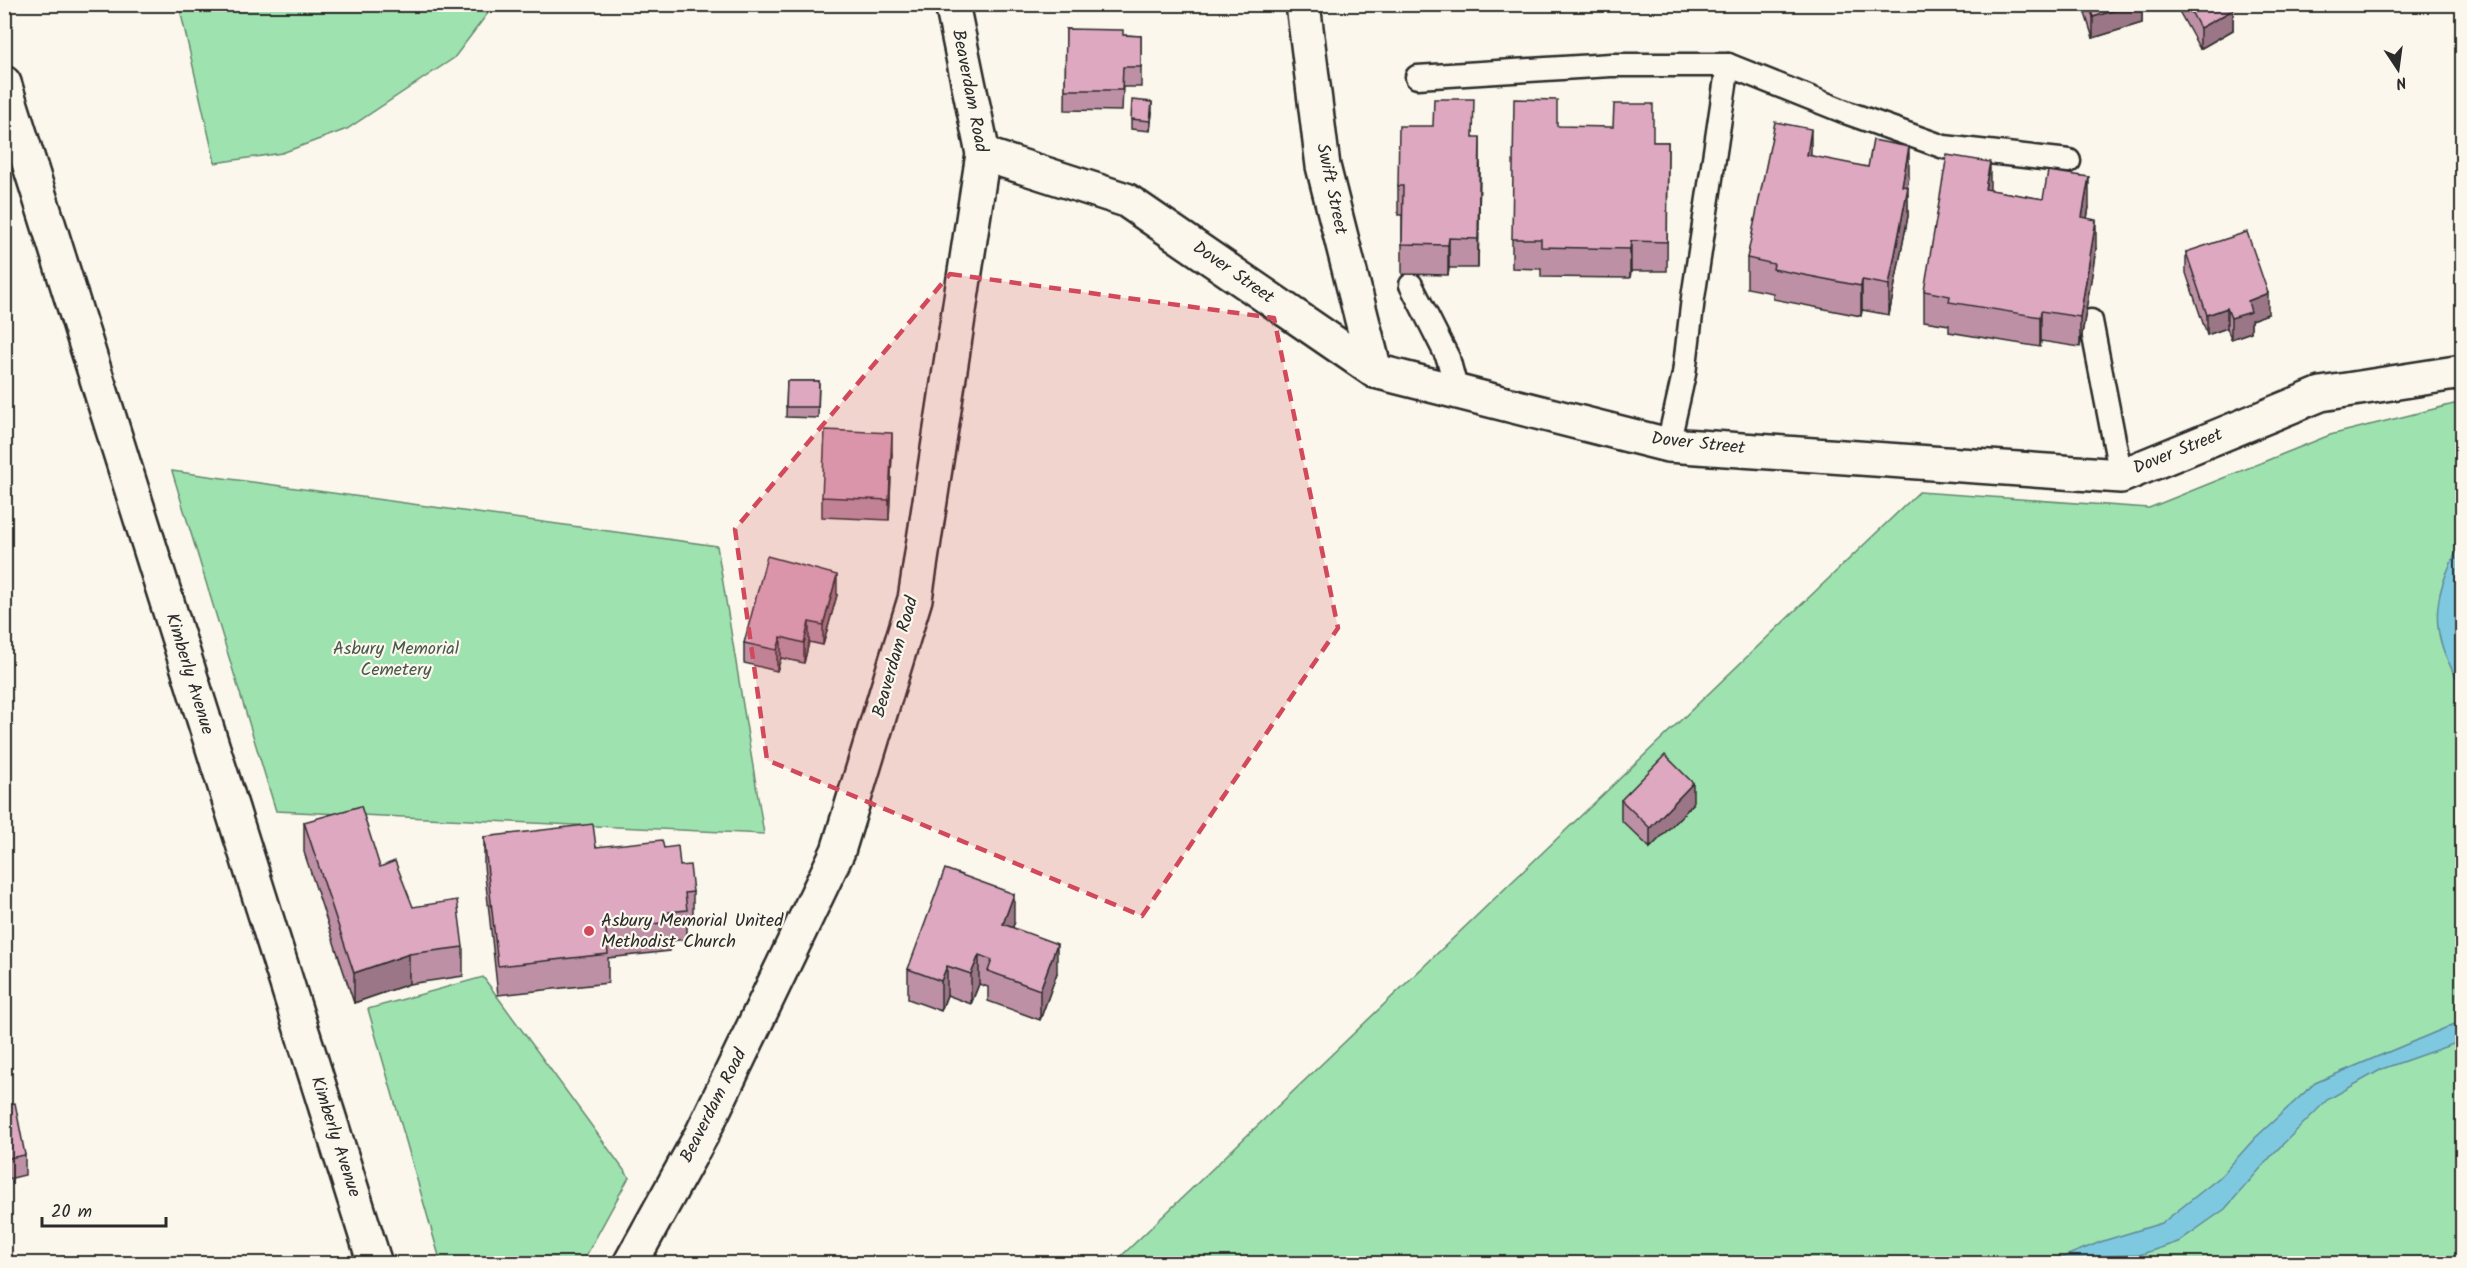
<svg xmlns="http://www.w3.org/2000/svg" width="2467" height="1268" viewBox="0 0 2467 1268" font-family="Kalam,sans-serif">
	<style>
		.green { fill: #9ee3af; stroke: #64876d; stroke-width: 1.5 }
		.water { fill: #7fc9e0; stroke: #5d8a98; stroke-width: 1.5 }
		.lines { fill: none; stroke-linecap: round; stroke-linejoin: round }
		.service-casing { stroke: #2b2b2b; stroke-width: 27 }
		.minor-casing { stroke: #2b2b2b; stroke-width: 38 }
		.tertiary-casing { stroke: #2b2b2b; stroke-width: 38 }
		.service { stroke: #fbf7ec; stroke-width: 22 }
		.minor { stroke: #fbf7ec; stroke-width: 33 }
		.tertiary { stroke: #fbf7ec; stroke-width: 33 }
		.wall { fill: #be90a5; stroke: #2b2b2b; stroke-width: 1.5 }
		.shaded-wall { fill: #9b7686; stroke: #2b2b2b; stroke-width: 1.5 }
		.building { fill: #dda8c0; stroke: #2b2b2b; stroke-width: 1.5 }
		.marked { fill: #d1495b; fill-opacity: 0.2; stroke: #d1495b; stroke-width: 4.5; stroke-dasharray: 12 8; stroke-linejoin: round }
		.poi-dot { fill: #d1495b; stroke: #fbf7ec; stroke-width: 2 }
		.labels { text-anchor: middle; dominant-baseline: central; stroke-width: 4.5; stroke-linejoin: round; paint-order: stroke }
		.street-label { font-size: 18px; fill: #2b2b2b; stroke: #fbf7ec }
		.park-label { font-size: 18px; fill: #48594c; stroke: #fbf7ec }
		.poi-label { font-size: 18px; fill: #2b2b2b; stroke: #fbf7ec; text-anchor: start }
	</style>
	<rect width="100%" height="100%" fill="#fbf7ec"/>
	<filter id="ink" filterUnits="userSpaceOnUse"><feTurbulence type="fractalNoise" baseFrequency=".0167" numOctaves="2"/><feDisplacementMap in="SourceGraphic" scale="12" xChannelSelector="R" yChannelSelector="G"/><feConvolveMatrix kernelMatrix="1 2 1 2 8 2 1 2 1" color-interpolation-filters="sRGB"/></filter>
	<g filter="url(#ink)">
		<!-- green -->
		<g class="green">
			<path d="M179 5V4L494 5 454 58 347 129 282 153 215 163Z"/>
			<path d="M2462 402V1263L1113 1264 1919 492 2149 508 2330 435Z"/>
			<path d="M172 471 717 546 764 834 276 811Z"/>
			<path d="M483 977 629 1177 582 1263H441L368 1009Z"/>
		</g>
		<!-- water -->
		<g class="water">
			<path d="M2462 542V684C2455 679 2452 669 2448 661 2427 618 2440 580 2462 542Z"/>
			<path d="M2462 1021V1041L2382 1069 2327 1100 2273 1154 2225 1209 2178 1242 2139 1255 2115 1256 2088 1263H2048L2103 1241 2162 1223 2220 1177 2255 1138 2315 1083Z"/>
		</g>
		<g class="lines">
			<defs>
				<g id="service">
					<path d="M1417 77 1611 65H1728"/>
					<path d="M1411 285 1448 358 1457 392"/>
					<path d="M2091 321 2121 476"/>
					<path d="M1668 445 1684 374 1693 298 1728 65 1848 113 1944 147 2069 161"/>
				</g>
				<g id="minor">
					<path d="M1303 4 1323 166 1375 371"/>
					<path d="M983 154 1126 200 1375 371 1668 445 2121 476 2321 394 2462 372"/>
				</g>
				<g id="tertiary">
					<path d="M4 83 375 1264"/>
					<path d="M630 1264 703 1132 838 851 915 599 983 154 952 4"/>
				</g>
			</defs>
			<!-- service casing -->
			<use href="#service" class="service-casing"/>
			<!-- minor casing -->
			<use href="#minor" class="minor-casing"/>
			<!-- tertiary casing -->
			<use href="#tertiary" class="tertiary-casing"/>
			<!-- service -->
			<use href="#service" class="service"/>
			<!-- minor -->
			<use href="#minor" class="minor"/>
			<!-- tertiary -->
			<use href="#tertiary" class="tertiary"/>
		</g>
		<!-- wall -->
		<g class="wall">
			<path d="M2082 4H2142V23L2093 38Z"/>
			<path d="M2175 4H2241L2233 9V30L2200 49Z"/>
			<path d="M1066 29 1123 35 1141 36V87H1123L1122 111 1065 110Z"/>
			<path d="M1152 113 1150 131 1131 129V119Z"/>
			<path d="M1557 126 1653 142H1668L1667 271H1631L1630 278 1541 277V269L1512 268V239Z"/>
			<path d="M1474 137 1480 166 1478 268H1449L1448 275 1402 274V215H1398V186Z"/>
			<path d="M1811 156 1909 177 1907 186 1908 216 1889 315 1862 310 1861 316 1773 299V293L1747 288V258Z"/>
			<path d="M1990 190 2089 207 2087 218 2096 249 2080 347 2041 341 2040 347 1949 332V325L1924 321V291Z"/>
			<path d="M2186 252 2268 314 2251 320V332L2231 339 2227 328 2207 335 2186 273Z"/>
			<path d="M787 381H819L818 418 786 417Z"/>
			<path d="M892 453 889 520 822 517V497Z"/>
			<path d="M837 595 823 645 809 642 804 663 781 658 777 671 744 663V643Z"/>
			<path d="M1621 800 1693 804 1650 848 1621 820Z"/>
			<path d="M304 822 380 867 413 907 463 947V976L409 984 354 1003 304 852Z"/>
			<path d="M484 837 596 847 664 848 680 866 693 892V922L687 923V939L670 941V951L608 958V983L498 995 484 866Z"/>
			<path d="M1014 924 1012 927 1057 973 1040 1020 988 1001V987L979 984 971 1004 947 995 941 1011 908 999V969Z"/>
			<path d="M4 1105 25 1155V1175L4 1180Z"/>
		</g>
		<!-- shaded-wall -->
		<g class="shaded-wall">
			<path d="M2135 4H2142V23L2093 38V17Z"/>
			<path d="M2224 4H2241L2224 14Z"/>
			<path d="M2233 10V30L2200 49V28Z"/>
			<path d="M1152 102V113L1150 131V121Z"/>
			<path d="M1811 129V158L1807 155Z"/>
			<path d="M1480 137V166L1478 268V239Z"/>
			<path d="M1909 147V177L1902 215V186Z"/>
			<path d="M1990 162V191L1985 189Z"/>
			<path d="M2089 177V207L2082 247V217Z"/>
			<path d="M1908 187V216L1889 315V285Z"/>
			<path d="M2096 220V249L2080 347V317Z"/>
			<path d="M1449 238V268L1448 275V245Z"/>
			<path d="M1631 241V271L1630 278V249Z"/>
			<path d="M1862 280V310L1861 316V286Z"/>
			<path d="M2268 293V314L2251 320V332L2231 339V318L2248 301Z"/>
			<path d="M2227 308V328L2207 335V315Z"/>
			<path d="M2041 311V341L2040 347V317Z"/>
			<path d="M892 433V453L889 520V500Z"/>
			<path d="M837 575V595L823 645V625Z"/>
			<path d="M809 622V642L804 663V643Z"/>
			<path d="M781 637V658L777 671V650Z"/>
			<path d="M1693 783V804L1650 848V828Z"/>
			<path d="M1014 894V924L1003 953V924Z"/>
			<path d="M1057 944V973L1040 1020V990Z"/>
			<path d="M409 954V984L354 1003V973Z"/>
			<path d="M979 955V984L971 1004V974Z"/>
			<path d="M947 966V995L941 1011V981Z"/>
		</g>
		<!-- building -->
		<g class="building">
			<path d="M2089 4H2135L2093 17Z"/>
			<path d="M2187 4H2230L2233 10 2200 28Z"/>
			<path d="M1066 29 1123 30V35L1141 36V67H1123L1122 90H1065Z"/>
			<path d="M1434 99H1474L1473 137H1480L1478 239 1449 238 1448 245 1402 244 1403 186H1398L1399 126H1433Z"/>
			<path d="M1514 99 1557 100V126L1613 127 1614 104H1653V142H1668L1667 242 1631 241 1630 249 1541 247V239H1512Z"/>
			<path d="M1132 100 1152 102 1150 121 1131 119Z"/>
			<path d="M1775 122 1811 129 1807 155 1868 167 1873 140 1909 147 1902 186 1908 187 1889 285 1862 280 1861 286 1773 269 1774 264 1747 258Z"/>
			<path d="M1947 155 1990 162 1985 189 2043 199 2048 171 2089 177 2082 217 2096 220 2080 317 2041 311 2040 317 1949 302 1950 296 1924 291Z"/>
			<path d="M2247 232 2268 293 2248 301 2251 312 2231 318 2227 308 2207 315 2186 252Z"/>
			<path d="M787 381H819L818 407H786Z"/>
			<path d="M825 430 892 433 889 500 822 497Z"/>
			<path d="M767 556 837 575 823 625 809 622 804 643 781 637 777 650 744 643Z"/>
			<path d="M1665 755 1693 783 1650 828 1621 800Z"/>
			<path d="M361 806 380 867 395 861 413 907 457 900 463 947 409 954 354 973 304 822Z"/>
			<path d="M593 824 596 847 662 840 664 848 678 846 680 866 690 865 693 892 685 893 687 910 669 912 670 922 606 929 608 954 498 966 484 837Z"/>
			<path d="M945 869 1014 894 1003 924 1057 944 1040 990 988 971 992 960 979 955 971 974 947 966 941 981 908 969Z"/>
			<path d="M15 1103 25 1155 4 1159V1105Z"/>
		</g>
	</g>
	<!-- marked area -->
	<path class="marked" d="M950 274 1274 318 1338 628 1142 916 767 760 735 529Z"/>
	<!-- markers -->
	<circle class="poi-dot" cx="589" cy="931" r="6"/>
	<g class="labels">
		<!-- street labels -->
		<g class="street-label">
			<text transform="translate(969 91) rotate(79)">Beaverdam Road</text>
			<text transform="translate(1331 189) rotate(78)">Swift Street</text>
			<text transform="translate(1233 273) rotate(35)">Dover Street</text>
			<text transform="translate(1698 444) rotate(6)">Dover Street</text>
			<text transform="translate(2178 452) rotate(-22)">Dover Street</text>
			<text transform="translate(896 657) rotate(-74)">Beaverdam Road</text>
			<text transform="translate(189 674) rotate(73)">Kimberly Avenue</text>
			<text transform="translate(714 1106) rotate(-63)">Beaverdam Road</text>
			<text transform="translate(335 1137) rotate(72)">Kimberly Avenue</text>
		</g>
		<!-- park labels -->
		<g class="park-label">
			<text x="396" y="649">Asbury Memorial<tspan x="396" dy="21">Cemetery</tspan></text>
		</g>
		<!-- poi labels -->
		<g class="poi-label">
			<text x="601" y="921">Asbury Memorial United<tspan x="601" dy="21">Methodist Church</tspan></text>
		</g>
	</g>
	<!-- margin -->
	<rect width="2467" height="1268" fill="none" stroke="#fbf7ec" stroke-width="24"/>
	<rect x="12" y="12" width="2443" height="1244" fill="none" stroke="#2b2b2b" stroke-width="2" filter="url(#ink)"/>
	<!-- north arrow -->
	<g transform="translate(2398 69) rotate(167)" stroke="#fbf7ec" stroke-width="4.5" paint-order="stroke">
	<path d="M0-4.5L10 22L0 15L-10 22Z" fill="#2b2b2b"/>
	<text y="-9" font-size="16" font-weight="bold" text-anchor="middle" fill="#2b2b2b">N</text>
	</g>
	<!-- scale -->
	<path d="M42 1217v9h124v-9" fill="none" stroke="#2b2b2b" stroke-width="3"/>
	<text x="51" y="1217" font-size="18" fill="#2b2b2b" stroke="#fbf7ec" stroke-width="4.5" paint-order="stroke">20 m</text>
</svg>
